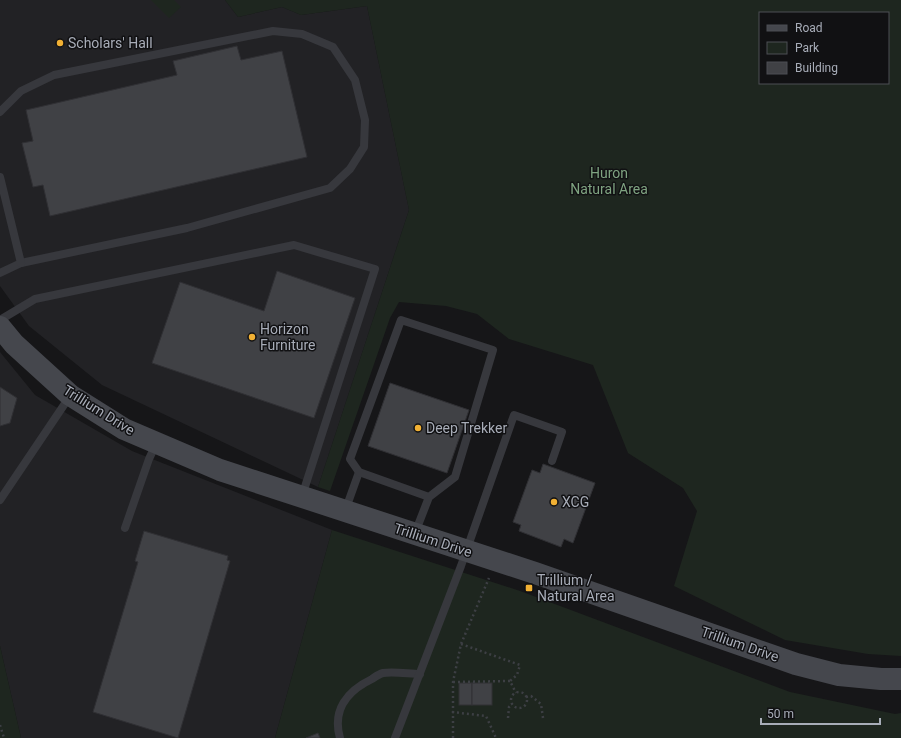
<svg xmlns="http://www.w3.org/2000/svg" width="901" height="738" viewBox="0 0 901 738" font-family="Roboto,sans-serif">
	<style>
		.built { fill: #222225 }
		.green { fill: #1e261f; fill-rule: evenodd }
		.building { fill: #404145; stroke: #303034 }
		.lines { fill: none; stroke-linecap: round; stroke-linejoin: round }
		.path { stroke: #3d3f44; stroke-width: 2.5; stroke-dasharray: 2 3; stroke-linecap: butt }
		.lane { stroke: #37383d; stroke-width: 8 }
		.secondary { stroke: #45474d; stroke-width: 22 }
		.poi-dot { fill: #f2b134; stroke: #111113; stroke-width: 1.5 }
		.labels { text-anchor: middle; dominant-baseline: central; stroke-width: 3; stroke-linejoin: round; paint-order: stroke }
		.poi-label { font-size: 14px; fill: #a8adb8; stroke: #111113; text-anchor: start }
		.park-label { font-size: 14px; fill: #7fa381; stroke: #111113 }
		.street-label { font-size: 14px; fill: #a8adb8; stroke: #111113 }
	</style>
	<rect width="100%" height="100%" fill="#161618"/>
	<!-- built -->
	<g class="built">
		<path d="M0 0H225L238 17 282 7 301 15 367 6 409 210 318 487 102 385 29 326 0 286Z"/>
		<path d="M0 352 35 395 132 451 332 530 275 738H21L0 646Z"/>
	</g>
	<!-- green -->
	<g class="green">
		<path d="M151 0H174L181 7 169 18Z"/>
		<path d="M225 0H901V656L868 654 785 640 674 586 697 511 683 488 628 453 593 365 509 339 477 314 446 306 399 302 390 318 330 491 318 487 409 210 367 6 301 15 282 7 238 17ZM760 13H888V83H760Z"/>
		<path d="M332 530 520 591 790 692 895 714 901 713V738H275Z"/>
		<path d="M0 646 21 738H0Z"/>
	</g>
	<!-- building -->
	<g class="building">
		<path d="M237 46 241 60 282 51 307 157 50 216 43 185 33 187 22 143 33 141 26 110 177 75 173 61Z"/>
		<path d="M277 271 355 298 314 418 152 363 180 282 264 311Z"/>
		<path d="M390 383 469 410 447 473 368 446Z"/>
		<path d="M0 387 17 398 10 423 0 426Z"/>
		<path d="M543 464 595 483 573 543 564 539 561 547 519 531 521 525 513 522 532 470 540 473Z"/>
		<path d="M144 531 228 556 227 560 230 561 178 738 93 712 138 562 135 561Z"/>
		<rect x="459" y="683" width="13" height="22"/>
		<rect x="472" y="683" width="20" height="22"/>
		<path d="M318 733 320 738H306Z"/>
	</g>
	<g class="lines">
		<!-- path -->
		<g class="path">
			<path d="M461 644 520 665 517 675 510 681 516 693"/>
			<path d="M453 682 510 681"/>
			<circle cx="519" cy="700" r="8"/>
			<path d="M526 697 531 696 541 704 543 718"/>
			<path d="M452 712 486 716 496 738"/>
			<path d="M508 718 509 707 512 704"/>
			<path d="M0 725 4 738"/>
			<path d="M453 738V682L461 644 489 578"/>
		</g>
		<!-- lane -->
		<g class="lane">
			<path d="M0 112 21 91 54 75 273 31 302 34 333 47 355 80 365 120 364 147 350 169 330 188 187 228 21 263 0 273"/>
			<path d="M0 177 21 263"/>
			<path d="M0 320 35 299 294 245 375 269 302 496"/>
			<path d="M0 500 70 396"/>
			<path d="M345 511 359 472"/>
			<path d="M125 528 149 459 156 444"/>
			<path d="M415 533 429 497 455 477 493 350 401 320 350 459 359 472 429 497"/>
			<path d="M340 738C332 710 347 691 372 679 375 677 379 674 383 673 393 671 410 674 420 674"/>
			<path d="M395 738 461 566 514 415 562 432 552 461"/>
		</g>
		<!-- secondary -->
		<path class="secondary" d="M0 327 14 344 70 395 124 429 220 470 535 573 796 664 839 675 881 679H901"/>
	</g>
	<!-- markers -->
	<g class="poi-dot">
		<circle cx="60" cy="43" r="4"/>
		<circle cx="252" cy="337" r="4"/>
		<circle cx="418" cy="428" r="4"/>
		<circle cx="554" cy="502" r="4"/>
		<rect x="525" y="584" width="8" height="8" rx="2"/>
	</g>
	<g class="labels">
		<!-- poi labels -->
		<g class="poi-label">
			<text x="68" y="43">Scholars' Hall</text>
			<text x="260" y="329">Horizon<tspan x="260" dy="16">Furniture</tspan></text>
			<text x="426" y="428">Deep Trekker</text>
			<text x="562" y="502">XCG</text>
			<text x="537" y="580">Trillium /<tspan x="537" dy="16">Natural Area</tspan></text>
		</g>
		<!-- park labels -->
		<g class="park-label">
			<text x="609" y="173">Huron<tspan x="609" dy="16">Natural Area</tspan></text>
		</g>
		<!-- street labels -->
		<g class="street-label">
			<text transform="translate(99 410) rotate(32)">Trillium Drive</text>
			<text transform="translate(433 540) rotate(18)">Trillium Drive</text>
			<text transform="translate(740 644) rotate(19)">Trillium Drive</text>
		</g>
	</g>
	<!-- legend -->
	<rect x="759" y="12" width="130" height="72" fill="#111113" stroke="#4d4f55"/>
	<rect x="767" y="25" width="20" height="6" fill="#45474d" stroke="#4d4f55"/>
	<text x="795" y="32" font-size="12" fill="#a8adb8">Road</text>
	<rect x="767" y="42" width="20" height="12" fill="#1e261f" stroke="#4d4f55"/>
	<text x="795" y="52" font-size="12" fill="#a8adb8">Park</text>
	<rect x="767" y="62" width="20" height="12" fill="#404145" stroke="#4d4f55"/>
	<text x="795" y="72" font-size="12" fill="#a8adb8">Building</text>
	<!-- scale -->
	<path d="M761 718v6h119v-6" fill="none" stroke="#a8adb8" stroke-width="2"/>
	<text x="767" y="718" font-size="12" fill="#a8adb8" stroke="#111113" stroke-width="3" paint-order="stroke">50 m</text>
</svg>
